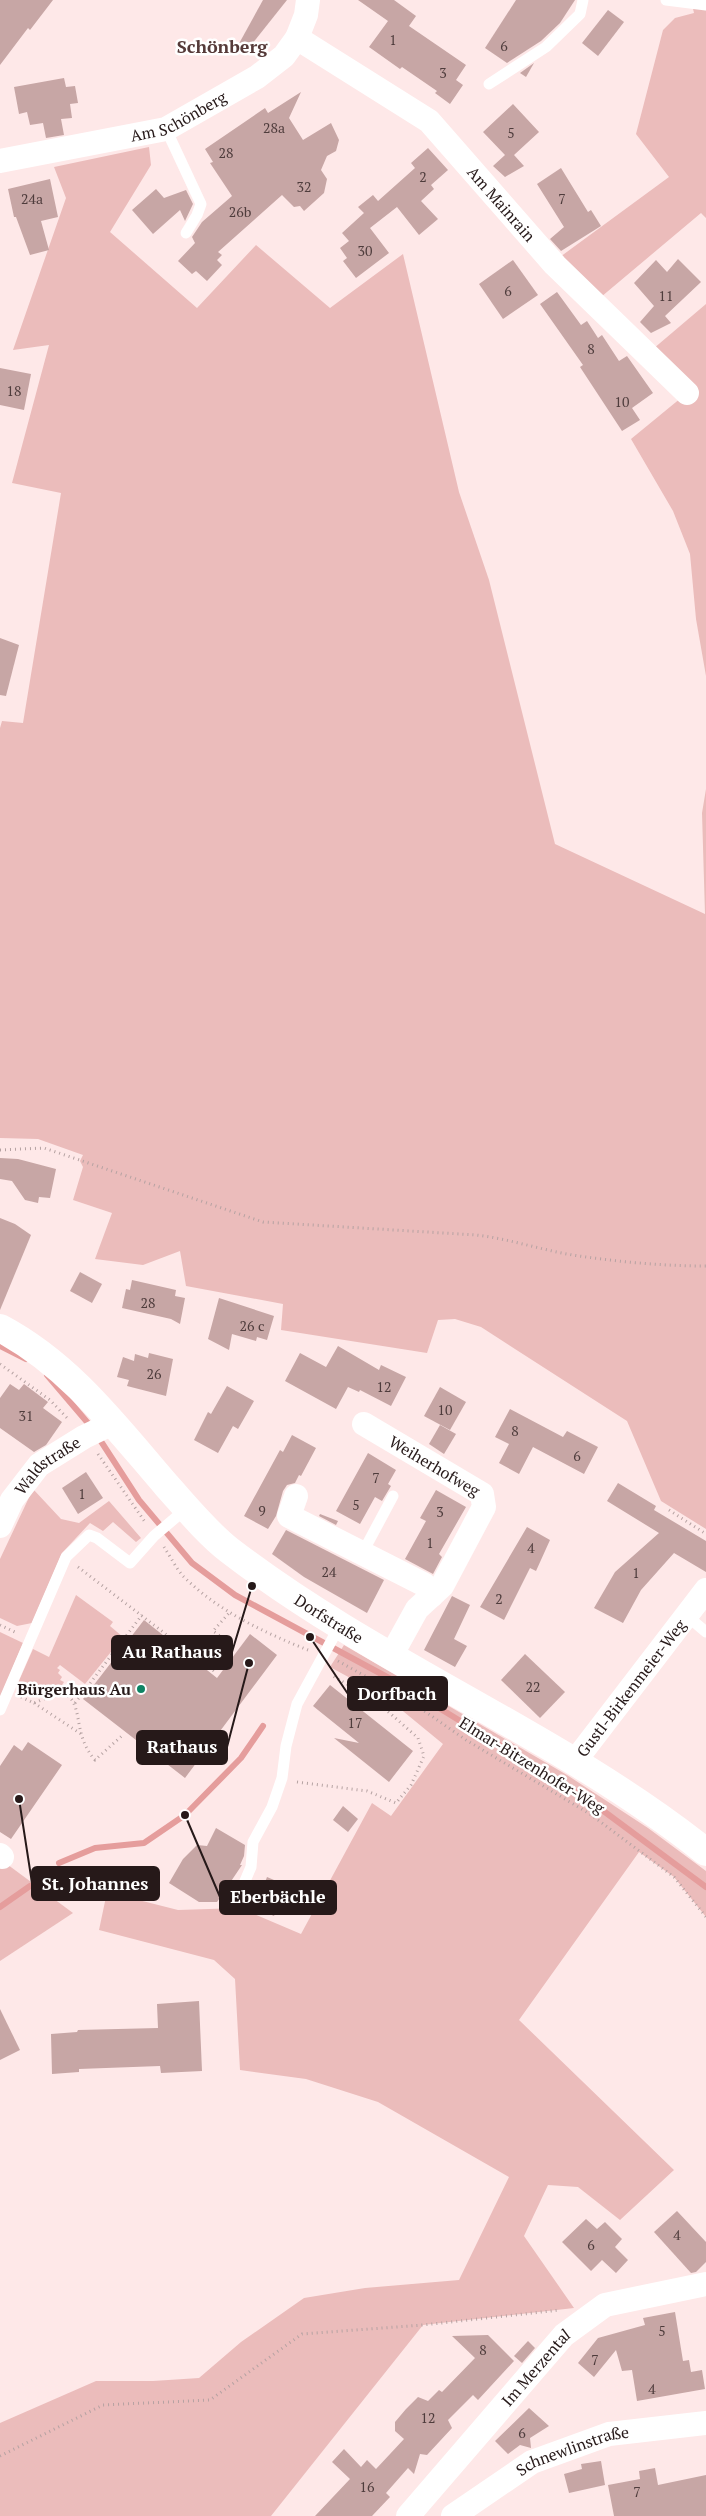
<svg xmlns="http://www.w3.org/2000/svg" width="706" height="2516" viewBox="0 0 706 2516" font-family="'PT Serif',serif">
	<style>
		.green { fill: #ebbcbb }
		.lines { fill: none; stroke-linecap: round; stroke-linejoin: round }
		.stream { stroke: #e59d9c; stroke-width: 6 }
		.building { fill: #c7a6a5 }
		.path { stroke: #b5a2a2; stroke-width: 3; stroke-dasharray: 1 4; stroke-linecap: butt }
		.service { stroke: #fff; stroke-width: 11 }
		.minor { stroke: #fff; stroke-width: 24 }
		.secondary { stroke: #fff; stroke-width: 28 }
		.poi-dot { fill: #0e8464; stroke: #fff; stroke-width: 2 }
		.labels { text-anchor: middle; dominant-baseline: central; stroke-width: 5; stroke-linejoin: round; paint-order: stroke }
		.number-label { font-size: 14px; fill: #4e3c3c }
		.street-label { font-size: 16px; fill: #261919; stroke: #fff }
		.poi-label { font-size: 16px; font-weight: bold; fill: #261919; stroke: #fff; text-anchor: end }
		.neighbourhood-label { font-size: 18px; font-weight: bold; fill: #553a39; stroke: #fff }
		.leader { fill: none; stroke: #261919; stroke-width: 2 }
		.callout-dot { fill: #261919; stroke: #fff; stroke-width: 2 }
		.callout { fill: #261919; stroke: #261919; stroke-width: 2 }
		.callout-label { font-size: 18px; text-anchor: middle; font-weight: bold; fill: #fff }
	</style>
	<rect width="100%" height="100%" fill="#fee8e8"/>
	<!-- green -->
	<g class="green">
		<path d="M691 0H706V218L701 213 601 297 560 257 669 177 636 134 663 30 675 18 694 13Z"/>
		<path d="M149 147 151 165 110 232 197 308 256 245 330 308 403 254 459 492 489 580 555 844 705 914 702 813 706 789V1529L661 1501 627 1421 481 1327 455 1319 438 1320 427 1353 281 1330 283 1304 186 1286 180 1251 143 1265 95 1259 112 1213 73 1200 83 1167 80 1161 83 1155 38 1139 0 1138V728L2 721 23 723 61 493 12 483 49 345 13 350 66 198 54 167Z"/>
		<path d="M706 304V676L696 619 690 554 673 511 631 439 687 393 653 349Z"/>
		<path d="M33 1489 61 1519 79 1523 109 1501 141 1538 136 1542 113 1522 103 1531 90 1523 62 1553 32 1623 17 1626 0 1618V1559Z"/>
		<path d="M76 1595 113 1622 110 1626 123 1637 85 1684 60 1665 57 1668 60 1670 58 1673 62 1677 60 1680 64 1682 62 1685 71 1691 33 1696 24 1692 18 1683 33 1649 49 1657Z"/>
		<path d="M0 1632 23 1643 0 1698Z"/>
		<path d="M344 1645 567 1775 648 1828 706 1871V1917L674 1877 639 1852 519 2020 674 2170 620 2220 578 2187 548 2185 524 2236 574 2308 423 2325 271 2516H0V2423L96 2381H153L199 2378 241 2342 304 2298 365 2288 459 2280 509 2177 378 2102 306 2079 240 2070 235 1979 214 1960 99 1930 107 1892 178 1910 240 1908 301 1934 372 1803 391 1816 443 1744 387 1698 330 1667Z"/>
		<path d="M0 1859 73 1913 0 1961Z"/>
	</g>
	<g class="lines">
		<!-- stream -->
		<g class="stream">
			<path d="M0 1346 26 1359"/>
			<path d="M47 1375 93 1429 139 1500 192 1563 235 1595 400 1684 586 1798 706 1887"/>
			<path d="M59 1863 95 1848 144 1843 185 1815 241 1758 263 1726"/>
			<path d="M0 1907 30 1886"/>
		</g>
	</g>
	<!-- building -->
	<g class="building">
		<path d="M0 0H53L30 30 28 28 0 65Z"/>
		<path d="M263 0H287L244 54 236 49Z"/>
		<path d="M358 0H394L416 16 409 26 466 65 456 80 463 85 450 104 435 93 437 91 402 67 400 69 369 47 388 21Z"/>
		<path d="M516 0H575L560 23 541 41 507 63 485 48Z"/>
		<path d="M608 10 624 22 598 56 582 43Z"/>
		<path d="M534 63 526 77 520 73Z"/>
		<path d="M64 78 66 87 75 86 78 103 70 104 72 118 61 119 64 135 46 138 43 123 30 125 27 112 19 114 14 87Z"/>
		<path d="M301 92 289 118 303 140 331 123 339 140 336 151 327 156 321 170 327 179 324 193 304 211 300 206 294 207 282 195 218 252 222 255 217 260 222 265 207 281 196 271 192 274 178 261 195 243 192 237 202 222 232 196 210 163 213 162 205 149 265 108 268 113Z"/>
		<path d="M513 104 539 132 514 155 524 166 505 177 493 166 505 155 483 132Z"/>
		<path d="M428 148 448 170 431 185 434 189 421 201 438 219 419 235 397 207 370 228 389 253 356 278 343 261 347 258 340 248 349 241 342 233 364 213 358 207 373 195 378 201 415 168 411 163Z"/>
		<path d="M561 168 588 212 591 210 601 226 561 251 550 239 564 227 537 184Z"/>
		<path d="M50 179 58 217 41 221 49 250 30 255 16 217H14L8 189Z"/>
		<path d="M156 189 164 198 186 190 193 204 185 221 180 210 153 234 132 210Z"/>
		<path d="M678 259 701 282 665 316 671 323 651 333 640 322 654 306 634 283 656 260 667 272Z"/>
		<path d="M513 260 538 295 503 319 479 284Z"/>
		<path d="M557 292 581 325 587 321 598 338 602 335 619 361 627 356 653 393 632 408 640 420 622 431 580 367 583 365 540 304Z"/>
		<path d="M0 368 31 374 24 410 0 405Z"/>
		<path d="M0 638 19 645 6 696 0 695Z"/>
		<path d="M0 1158 18 1159 56 1169 50 1198 39 1197 38 1203 25 1200 12 1181 0 1179Z"/>
		<path d="M0 1218 15 1224 31 1235 0 1310Z"/>
		<path d="M80 1272 102 1284 92 1303 70 1291Z"/>
		<path d="M132 1280 176 1290 175 1296 185 1298 180 1324 171 1319 122 1308 126 1289 130 1290Z"/>
		<path d="M219 1298 274 1316 267 1340 257 1337 256 1341 232 1334 229 1350 208 1339Z"/>
		<path d="M338 1346 379 1370 381 1365 406 1377 391 1406 360 1390 359 1392 348 1387 336 1409 285 1381 300 1353 326 1367Z"/>
		<path d="M149 1353 173 1359 166 1396 127 1386 129 1380 117 1377 123 1357 134 1361 135 1354 148 1358Z"/>
		<path d="M10 1384 19 1390 24 1384 48 1402 43 1408 62 1422 46 1445 34 1452 0 1428V1398Z"/>
		<path d="M227 1386 254 1401 238 1429 233 1426 218 1453 194 1440 208 1412 211 1414Z"/>
		<path d="M440 1387 466 1402 450 1430 424 1416Z"/>
		<path d="M510 1409 563 1437 567 1431 598 1447 584 1474 533 1447 519 1474 499 1463 509 1444 495 1437Z"/>
		<path d="M440 1425 456 1434 444 1454 429 1444Z"/>
		<path d="M292 1435 316 1448 301 1476 299 1475 295 1483 287 1485 283 1491 276 1516 268 1529 244 1516 280 1450 283 1452Z"/>
		<path d="M368 1453 396 1470 388 1484 391 1486 382 1501 375 1497 360 1524 336 1511Z"/>
		<path d="M86 1472 103 1498 78 1514 62 1488Z"/>
		<path d="M618 1483 656 1506 654 1510 706 1541V1572L674 1553 641 1590 623 1623 594 1608 615 1572 659 1533 607 1501Z"/>
		<path d="M436 1490 466 1507 439 1554 442 1557 433 1574 405 1559 426 1521 420 1518Z"/>
		<path d="M320 1514 338 1521 336 1525 319 1516Z"/>
		<path d="M527 1527 550 1540 536 1571 530 1568 504 1620 480 1607Z"/>
		<path d="M286 1530 384 1580 367 1613 304 1577 272 1554Z"/>
		<path d="M452 1596 470 1605 454 1639 467 1646 455 1667 424 1650Z"/>
		<path d="M144 1620 217 1678 250 1634 277 1655 185 1778 83 1699Z"/>
		<path d="M525 1654 565 1692 540 1718 501 1680Z"/>
		<path d="M330 1685 413 1751 389 1782 334 1738 359 1743 313 1706Z"/>
		<path d="M28 1742 62 1765 11 1839 0 1832V1766L14 1745 22 1751Z"/>
		<path d="M343 1806 358 1819 348 1832 333 1820Z"/>
		<path d="M216 1828 245 1845 244 1856 240 1865H242L217 1902H199L169 1883 183 1859 197 1845 207 1846Z"/>
		<path d="M267 1877 288 1886 274 1916 255 1908Z"/>
		<path d="M199 2001 202 2071 161 2073 160 2066 79 2069V2072L52 2074 51 2034 77 2032 78 2030 158 2028 157 2004Z"/>
		<path d="M0 2009 20 2050 0 2060Z"/>
		<path d="M677 2211 706 2242V2262L696 2272 691 2273 654 2232Z"/>
		<path d="M586 2219 597 2229 605 2222 622 2239 615 2247 628 2260 616 2273 602 2260 591 2271 562 2242Z"/>
		<path d="M675 2312 683 2361 689 2360 691 2372 702 2370 705 2389 637 2401 632 2370 622 2371 616 2350 594 2377 578 2363 598 2338 645 2325 643 2318Z"/>
		<path d="M488 2335 514 2361 478 2400 473 2395 448 2420 452 2428 427 2455 420 2454 414 2474 408 2468 386 2493 390 2497 372 2516H315L350 2479 332 2462 344 2449 361 2467 367 2460 376 2469 404 2439 395 2431V2422L406 2409 418 2397 428 2401 439 2390 442 2392 475 2358 452 2336Z"/>
		<path d="M528 2341 535 2348 522 2363 514 2356Z"/>
		<path d="M529 2408 549 2426 530 2438 531 2448 520 2445 508 2454 495 2441Z"/>
		<path d="M601 2461 605 2485 569 2493 564 2474 582 2469 581 2464Z"/>
		<path d="M655 2468 658 2485 706 2475V2516H614L608 2485 640 2479 639 2471Z"/>
	</g>
	<g class="lines">
		<!-- path -->
		<g class="path">
			<path d="M0 1150 44 1148 263 1222 476 1235C511 1239 544 1251 579 1256 621 1262 663 1266 706 1266"/>
			<path d="M0 1364 50 1400 69 1420"/>
			<path d="M98 1454 145 1522"/>
			<path d="M669 1510 706 1534"/>
			<path d="M164 1547C170 1556 176 1568 183 1576 218 1611 263 1632 308 1650"/>
			<path d="M78 1567 214 1671 233 1645 213 1631 229 1613"/>
			<path d="M0 1625 17 1633"/>
			<path d="M338 1661 410 1701 466 1740 590 1814 674 1877 706 1917"/>
			<path d="M21 1697 34 1703C42 1700 52 1695 60 1694 78 1693 77 1721 81 1732 83 1742 88 1752 95 1760L124 1734"/>
			<path d="M34 1703 81 1734"/>
			<path d="M75 1703 142 1615"/>
			<path d="M297 1782 367 1791 396 1803 411 1785 424 1756 418 1738 375 1700 331 1675"/>
			<path d="M0 2456 103 2405 210 2400 302 2334 423 2325 560 2310"/>
		</g>
		<!-- service -->
		<g class="service">
			<path d="M666 0 706 5"/>
			<path d="M489 84 546 47 580 14 583 0"/>
			<path d="M166 129 201 204 197 215 186 233"/>
			<path d="M363 1552 393 1496"/>
			<path d="M686 1615 706 1632"/>
			<path d="M0 1710 66 1557 89 1535 97 1538 130 1563 154 1536 187 1508"/>
			<path d="M242 1888 251 1867 253 1842 272 1807 282 1778 286 1746 297 1704 340 1625"/>
		</g>
		<!-- minor -->
		<g class="minor">
			<path id="s1" d="M297 38 429 121 555 265 687 393"/>
			<path id="s2" d="M0 161 166 129 257 77 284 56 297 38 306 15 308 0"/>
			<path id="s3" d="M364 1424 482 1494 484 1507 442 1586 417 1609 391 1656"/>
			<path d="M296 1496 289 1516 425 1585 431 1596"/>
			<path id="s4" d="M0 1526 12 1500 39 1465 84 1437 113 1423"/>
			<path id="s5" d="M575 1761 706 1590"/>
			<path d="M0 1855 2 1857"/>
			<path id="s6" d="M408 2516 564 2335 605 2305 706 2284"/>
			<path id="s7" d="M453 2516 532 2462 609 2434 706 2423"/>
		</g>
		<!-- secondary -->
		<path class="secondary" id="s8" d="M0 1328C70 1365 116 1427 167 1486 186 1507 206 1532 229 1550 378 1665 558 1734 706 1852"/>
	</g>
	<!-- markers -->
	<circle class="poi-dot" cx="141" cy="1689" r="5"/>
	<g class="labels">
		<!-- number labels -->
		<g class="number-label">
			<text x="393" y="39">1</text>
			<text x="504" y="45">6</text>
			<text x="443" y="72">3</text>
			<text x="274" y="127">28a</text>
			<text x="511" y="132">5</text>
			<text x="226" y="152">28</text>
			<text x="423" y="176">2</text>
			<text x="304" y="186">32</text>
			<text x="32" y="198">24a</text>
			<text x="562" y="198">7</text>
			<text x="240" y="211">26b</text>
			<text x="365" y="250">30</text>
			<text x="508" y="290">6</text>
			<text x="666" y="295">11</text>
			<text x="591" y="348">8</text>
			<text x="14" y="390">18</text>
			<text x="622" y="401">10</text>
			<text x="148" y="1302">28</text>
			<text x="252" y="1325">26 c</text>
			<text x="154" y="1373">26</text>
			<text x="384" y="1386">12</text>
			<text x="445" y="1409">10</text>
			<text x="26" y="1415">31</text>
			<text x="515" y="1430">8</text>
			<text x="577" y="1455">6</text>
			<text x="376" y="1477">7</text>
			<text x="82" y="1493">1</text>
			<text x="356" y="1504">5</text>
			<text x="262" y="1510">9</text>
			<text x="440" y="1511">3</text>
			<text x="430" y="1542">1</text>
			<text x="531" y="1547">4</text>
			<text x="329" y="1571">24</text>
			<text x="636" y="1572">1</text>
			<text x="499" y="1598">2</text>
			<text x="533" y="1686">22</text>
			<text x="355" y="1722">17</text>
			<text x="677" y="2234">4</text>
			<text x="591" y="2244">6</text>
			<text x="662" y="2330">5</text>
			<text x="483" y="2349">8</text>
			<text x="595" y="2359">7</text>
			<text x="652" y="2388">4</text>
			<text x="428" y="2417">12</text>
			<text x="522" y="2432">6</text>
			<text x="367" y="2486">16</text>
			<text x="637" y="2491">7</text>
		</g>
		<!-- street labels -->
		<g class="street-label">
			<text stroke="none"><textPath href="#s2" startOffset="185">Am Schönberg</textPath></text>
			<text stroke="none"><textPath href="#s1" startOffset="266">Am Mainrain</textPath></text>
			<text stroke="none"><textPath href="#s4" startOffset="79">Waldstraße</textPath></text>
			<text stroke="none"><textPath href="#s3" startOffset="82">Weiherhofweg</textPath></text>
			<text stroke="none"><textPath href="#s8" startOffset="442">Dorfstraße</textPath></text>
			<text stroke="none"><textPath href="#s5" startOffset="92">Gustl-Birkenmeier-Weg</textPath></text>
			<text transform="translate(532 1765) rotate(32)">Elmar-Bitzenhofer-Weg</text>
			<text stroke="none"><textPath href="#s6" startOffset="196">Im Merzental</textPath></text>
			<text stroke="none"><textPath href="#s7" startOffset="138">Schnewlinstraße</textPath></text>
		</g>
		<!-- poi labels -->
		<g class="poi-label">
			<text x="131" y="1689">Bürgerhaus Au</text>
		</g>
		<!-- neighbourhood labels -->
		<g class="neighbourhood-label">
			<text x="222" y="46">Schönberg</text>
		</g>
	</g>
	<!-- callouts -->
	<path class="leader" d="M252 1586L232 1652M310 1637L348 1694M249 1663L227 1747M19 1799L32 1883M185 1815L220 1897"/>
	<g class="callout-dot">
		<circle cx="252" cy="1586" r="5"/>
		<circle cx="310" cy="1637" r="5"/>
		<circle cx="249" cy="1663" r="5"/>
		<circle cx="19" cy="1799" r="5"/>
		<circle cx="185" cy="1815" r="5"/>
	</g>
	<g class="callout">
		<rect x="112" y="1636" width="120" height="33" rx="5"/>
		<rect x="348" y="1677" width="99" height="33" rx="5"/>
		<rect x="137" y="1731" width="90" height="33" rx="5"/>
		<rect x="32" y="1867" width="127" height="33" rx="5"/>
		<rect x="220" y="1881" width="116" height="33" rx="5"/>
	</g>
	<g class="callout-label">
		<text x="172" y="1658">Au Rathaus</text>
		<text x="397" y="1700">Dorfbach</text>
		<text x="182" y="1753">Rathaus</text>
		<text x="95" y="1890">St. Johannes</text>
		<text x="278" y="1903">Eberbächle</text>
	</g>
</svg>
